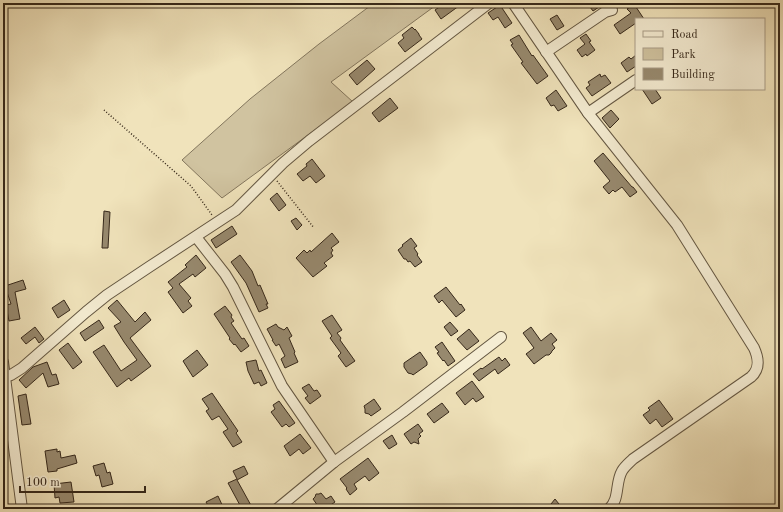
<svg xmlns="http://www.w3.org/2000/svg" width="783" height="512" viewBox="0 0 783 512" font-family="'Old Standard TT',serif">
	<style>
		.green { fill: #d0c3a0; stroke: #83765d }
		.building { fill: #97896e; stroke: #36281a }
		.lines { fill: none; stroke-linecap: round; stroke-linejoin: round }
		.minor-casing { stroke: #645742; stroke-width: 12 }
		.path { stroke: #36281a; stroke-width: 1.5; stroke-dasharray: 1 2; stroke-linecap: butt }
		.minor { stroke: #f5edd3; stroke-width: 10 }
	</style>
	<rect width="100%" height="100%" fill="#f0e3bb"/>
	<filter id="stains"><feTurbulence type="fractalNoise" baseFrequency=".005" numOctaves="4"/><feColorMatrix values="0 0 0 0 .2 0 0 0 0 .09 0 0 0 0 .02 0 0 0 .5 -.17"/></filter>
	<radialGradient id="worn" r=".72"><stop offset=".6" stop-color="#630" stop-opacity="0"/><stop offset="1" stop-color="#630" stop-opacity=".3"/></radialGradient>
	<!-- green -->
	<path class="green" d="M374 3H439L331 82 353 102 222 198 182 160 250 99 319 44Z"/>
	<!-- building -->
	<g class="building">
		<path d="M445 3H463L441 19 435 10Z"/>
		<path d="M587 3H605L593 11Z"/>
		<path d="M634 4 644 19H636V23L620 34 614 25 631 13 627 9Z"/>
		<path d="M500 5 512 23 505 28 498 17 493 20 488 13Z"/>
		<path d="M557 15 564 26 557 30 550 19Z"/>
		<path d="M412 27 415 30V29L419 34V35L422 39 405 52 398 43 404 38 402 35Z"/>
		<path d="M586 34 591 41 589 42 595 50 587 56 586 54 582 57 577 50 585 44 580 38Z"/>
		<path d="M519 35 532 56 533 55 548 76 537 84 521 63 523 62 511 45 513 44 510 40Z"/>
		<path d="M636 55V66L627 72 621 63 629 57 631 59Z"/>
		<path d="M367 60 375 69 357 85 349 75Z"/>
		<path d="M600 74 601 77 605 75 611 83 592 96 586 88 590 85 588 82Z"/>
		<path d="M642 89H655L661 98 652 104Z"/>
		<path d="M556 90 567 106 558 111 554 105 551 106 546 98Z"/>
		<path d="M390 98 398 108 379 122 372 113Z"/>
		<path d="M611 110 619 119 610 128 602 118Z"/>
		<path d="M603 153 632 187H633L637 192 630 197 622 187 615 192 613 190 609 194 603 187 610 181 594 161Z"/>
		<path d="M312 159 325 176 316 183 310 176 303 181 297 174 307 166 306 164Z"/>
		<path d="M277 193 286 205 279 211 270 199Z"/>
		<path d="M104 211 110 212 108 248H102Z"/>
		<path d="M296 218 302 225 297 230 291 221Z"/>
		<path d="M232 226 237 234 216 248 211 240Z"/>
		<path d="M332 233 339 242 331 248 333 250 331 253 333 256 324 263 327 266 313 277 296 258 304 250 307 253 310 250 311 252Z"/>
		<path d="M411 238 417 246 414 248 418 254 417 255 422 262 415 267 410 261 408 262 406 259H404L398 250 403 246 402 245Z"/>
		<path d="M196 255 206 268 195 277 193 274 179 284 191 298 188 301 192 306 183 313 168 292 173 288 168 282 187 267 185 265Z"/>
		<path d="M240 255 252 271 258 286 260 285 268 304H266L268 308 259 312 246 283 231 262Z"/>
		<path d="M23 280 26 289 15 292 20 319 9 321 6 305 11 304 5 286Z"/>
		<path d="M446 287 460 305 461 304 465 310 456 317 442 300 439 303 434 296Z"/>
		<path d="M64 300 70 310 58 318 52 308Z"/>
		<path d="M117 300 135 322 145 312 151 320 130 338 151 366 131 381 129 378 117 387 93 352 104 345 121 371 137 360 124 342 114 326 121 322 108 308Z"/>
		<path d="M225 306 232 315 231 317 234 321 231 323 242 339 244 338 249 346 241 352 235 344 234 345 229 339 230 338 214 314Z"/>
		<path d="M332 315 342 330 337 333 341 338 340 340 355 361 346 367 338 356 341 353 330 338 332 336 322 321Z"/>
		<path d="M99 320 104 328 85 341 80 333Z"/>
		<path d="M450 322 458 331 451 336 444 327Z"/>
		<path d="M276 324 278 327 284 330 287 327 292 336 289 338 295 352 294 353 298 362 285 368 281 359 285 356 279 344 276 346 272 340H273L267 329Z"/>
		<path d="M35 327 44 339 39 343 35 337 26 344 21 338Z"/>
		<path d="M531 327 541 341 551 333 557 340 552 344 555 348 552 351 551 353 549 355H546L534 364 526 354 534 348 523 333Z"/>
		<path d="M469 329 479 341 467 350 457 339Z"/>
		<path d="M442 342 455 361 448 366 444 360 443 361 437 353 439 352 435 347Z"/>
		<path d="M68 343 82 362 73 369 59 350Z"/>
		<path d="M197 350 208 365 193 377 183 361Z"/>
		<path d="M420 352 427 362V365L413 375 412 374 408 373 404 367V363Z"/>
		<path d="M499 357 502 361 505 358 510 365 498 374 495 369 479 381 473 374 481 368 482 369Z"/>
		<path d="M256 360 259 371 261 370 267 383 261 386 259 382 254 384 248 371 246 362Z"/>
		<path d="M47 362 52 375 56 374 59 384 48 387 43 373 26 388 19 380 33 367Z"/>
		<path d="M472 381 484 397 476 402 473 398 465 405 456 393Z"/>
		<path d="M309 384 314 391 317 390 321 396 310 404 305 398 308 396 302 388Z"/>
		<path d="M212 393 238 431 236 433 242 442 233 447 223 432 228 429 219 416 212 420 206 411 209 409 202 399Z"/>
		<path d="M26 394 31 424 22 425 18 396Z"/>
		<path d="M374 399 381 409 371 416 369 414 365 413V409L364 406Z"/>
		<path d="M659 400 673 419 662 427 656 419 650 424 643 415 650 410 648 408Z"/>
		<path d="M279 401 295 423 289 427 286 424 282 427 271 412 275 409 273 405Z"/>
		<path d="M442 403 449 412 434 423 427 414Z"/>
		<path d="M418 424 423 431 419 434 421 436 418 439 419 444 414 442 411 444 404 434Z"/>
		<path d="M300 434 311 448 303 454 299 449 290 456 284 446Z"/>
		<path d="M392 435 397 444 389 449 383 441Z"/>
		<path d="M57 449V452L60 451 61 458 75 455 77 463 57 469V471L48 472 45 451Z"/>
		<path d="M368 458 379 473 369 481 365 476 354 484 357 489 350 495 346 489 347 488 340 479Z"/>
		<path d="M104 463 107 473 110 472 113 484 102 487 99 475 96 476 93 466Z"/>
		<path d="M244 466 248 474 237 480 253 509H242L228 483 237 479 233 471Z"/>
		<path d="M71 482 74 502 60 503 59 497 55 498 54 484Z"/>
		<path d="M321 493 326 499 331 496 335 502 325 509H320L313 499 315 497 316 494H319Z"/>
		<path d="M218 496 224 509H210L206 502Z"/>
		<path d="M555 499 563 509H547Z"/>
	</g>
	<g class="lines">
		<defs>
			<g id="minor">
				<path d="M513 3 588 113 636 80"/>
				<path d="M546 52 605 12 612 10"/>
				<path d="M588 113 677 225 754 348C759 359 760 369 751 377L633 459C629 463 625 466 622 471 615 483 620 499 609 509"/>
				<path d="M196 237 225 274 233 287 282 386 334 462"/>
				<path d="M3 362 22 509"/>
				<path d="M5 377 11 375 22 368 86 312 107 295 149 267 236 210 283 163 309 141 489 3"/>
				<path d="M277 509 334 462 403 412 501 337"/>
			</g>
		</defs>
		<!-- minor casing -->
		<use href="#minor" class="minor-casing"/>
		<!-- path -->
		<g class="path">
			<path d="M104 110 191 186 212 215"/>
			<path d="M277 181 314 228"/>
		</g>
		<!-- minor -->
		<use href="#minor" class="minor"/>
	</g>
	<!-- margin -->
	<rect width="783" height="512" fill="none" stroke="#f0e3bb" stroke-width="16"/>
	<rect x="4" y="4" width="775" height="504" fill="none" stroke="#36281a" stroke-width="2"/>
	<rect x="8" y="8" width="767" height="496" fill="none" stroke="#36281a"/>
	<!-- legend -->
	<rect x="635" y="18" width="130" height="72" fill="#f5edd3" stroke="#a99e89"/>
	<rect x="643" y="31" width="20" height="6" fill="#f5edd3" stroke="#a99e89"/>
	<text x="671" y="38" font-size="12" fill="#36281a">Road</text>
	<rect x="643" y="48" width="20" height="12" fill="#d0c3a0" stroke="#a99e89"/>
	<text x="671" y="58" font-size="12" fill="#36281a">Park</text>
	<rect x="643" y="68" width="20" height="12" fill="#97896e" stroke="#a99e89"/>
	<text x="671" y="78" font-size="12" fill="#36281a">Building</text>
	<!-- scale -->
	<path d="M20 486v6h125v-6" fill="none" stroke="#36281a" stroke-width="2"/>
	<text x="26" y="486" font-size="12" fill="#36281a" stroke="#f5edd3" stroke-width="3" paint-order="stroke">100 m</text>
	<rect width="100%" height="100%" filter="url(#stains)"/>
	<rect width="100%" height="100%" fill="url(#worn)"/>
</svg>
